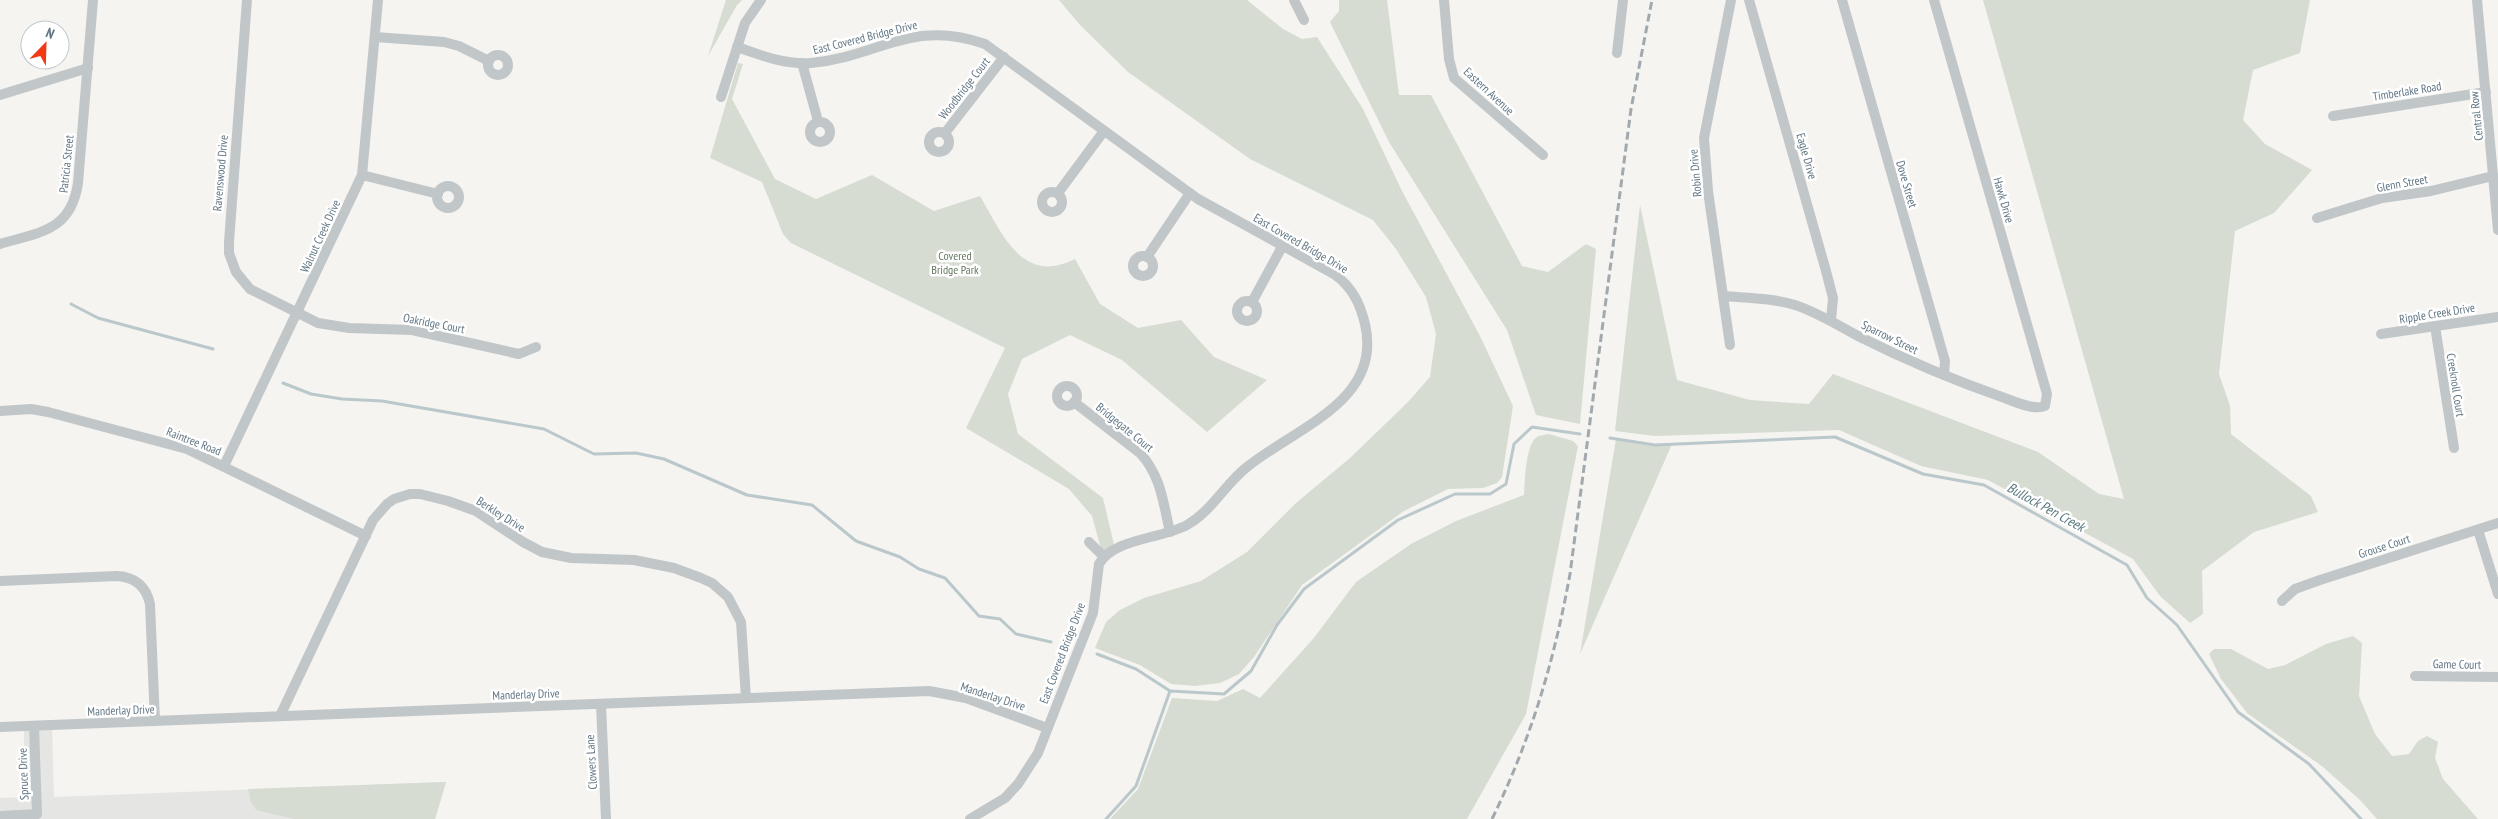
<svg xmlns="http://www.w3.org/2000/svg" width="2498" height="819" viewBox="0 0 2498 819" font-family="'PT Sans Narrow',sans-serif">
	<style>
		.built { fill: #e5e6e3 }
		.green { fill: #d6dcd1 }
		.lines { fill: none; stroke-linecap: round; stroke-linejoin: round }
		.stream { stroke: #bac8cc; stroke-width: 3 }
		.minor { stroke: #c1c6c9; stroke-width: 10 }
		.rail { stroke: #a1a9ae; stroke-width: 3; stroke-dasharray: 8 4; stroke-linecap: butt }
		.labels { text-anchor: middle; dominant-baseline: central; stroke-width: 5; stroke-linejoin: round; paint-order: stroke }
		.street-label { font-size: 12px; fill: #617684; stroke: #fff }
		.park-label { font-size: 12px; fill: #677a60; stroke: #fff }
		.water-label { font-size: 14px; font-style: italic; fill: #5c7a81; stroke: #fff }
	</style>
	<rect width="100%" height="100%" fill="#f5f4f0"/>
	<!-- built -->
	<path class="built" d="M52 725 54 797 446 782 435 819H0V798L24 797V726Z"/>
	<!-- green -->
	<g class="green">
		<path d="M726 0H742L737 5 708 56Z"/>
		<path d="M1059 0H1247L1283 29 1302 39 1317 37 1363 109 1402 191 1480 336 1513 406 1502 477 1497 483 1483 488 1448 489 1404 511 1302 585 1254 657 1239 674 1220 683 1195 686 1171 684 1140 665 1095 648 1106 622 1120 610 1144 598 1201 581 1247 552 1296 503 1350 458 1408 402 1430 377 1436 334 1426 297 1396 249 1373 220 1250 159 1128 72 1080 25Z"/>
		<path d="M1339 0H1387L1399 95H1431L1522 266 1548 272 1586 244 1596 249 1580 424 1536 415 1507 330 1389 142 1330 22 1339 11Z"/>
		<path d="M1983 0H2310L2300 53 2253 70 2243 120 2265 144 2312 170 2274 213 2235 231 2219 374 2230 406 2231 434 2311 496 2318 512 2254 532 2202 571 2203 614 2190 623 2160 596 2133 559 1988 480 1921 466 1839 430 1655 436 1615 431 1640 205 1677 380 1750 400 1809 404 1833 374 2038 452 2099 494 2124 499Z"/>
		<path d="M738 63 743 64 732 99 775 179 816 199 872 175 934 211 980 196C1002 233 1022 286 1075 259L1100 304 1138 328 1181 320 1214 357 1267 380 1207 432 1122 360 1070 335 1022 359 1008 394 1018 434 1103 498 1115 549 1103 556 1092 516 1069 489 966 428 1005 348 791 243 783 234 762 182 710 158Z"/>
		<path d="M1549 434 1573 441 1578 446 1526 714 1467 819H1110L1138 789 1172 698 1217 701 1243 689 1260 698 1313 639 1356 582 1411 544 1456 521 1524 495C1525 482 1525 445 1537 437 1540 435 1546 435 1549 434Z"/>
		<path d="M1616 439 1655 445 1672 444 1580 654Z"/>
		<path d="M2353 636 2362 643 2359 696 2375 734 2392 756 2409 754 2418 741 2427 736 2438 742 2435 758 2443 779 2478 819H2377L2360 800 2323 767 2247 713 2221 679 2209 654 2214 649H2231L2268 669 2285 665 2326 644Z"/>
		<path d="M446 782 435 819H294L256 810 251 802 248 789Z"/>
	</g>
	<g class="lines">
		<!-- stream -->
		<g class="stream">
			<path d="M71 304 98 318 213 349"/>
			<path d="M283 383 311 394 342 399 382 401 544 429 594 454 636 453 664 459 747 495 812 505 856 541 900 557 919 569 945 578 979 616 1000 619 1016 634 1051 642"/>
			<path d="M1610 438 1655 445 1835 437 1923 474 1984 485 2127 565 2147 598 2177 625 2238 712 2309 764 2361 819"/>
			<path d="M1097 654 1136 669 1170 691"/>
			<path d="M1106 819 1136 786 1170 691 1224 694 1251 671 1277 625 1304 589 1398 520 1455 494H1490L1506 484 1514 444 1532 427 1580 434"/>
		</g>
		<!-- minor -->
		<g class="minor">
			<path d="M247 0 229 242V253L236 272 250 289 318 323 349 328 412 330 519 354 536 347"/>
			<path d="M1294 0 1304 20"/>
			<path d="M1444 0 1449 59 1454 78 1543 155"/>
			<path d="M1749 0 1826 271 1833 298 1831 320"/>
			<path d="M1842 0 1945 361 1944 375"/>
			<path d="M2477 0 2498 230"/>
			<path d="M375 37 444 42 459 46 489 61"/>
			<path d="M737 47C760 55 785 65 811 63 878 57 912 18 985 44L1198 199 1334 274C1352 287 1360 303 1365 324 1383 401 1295 428 1247 467 1225 484 1212 511 1187 525 1162 539 1114 538 1099 564L1093 613 1038 753 1018 784 1005 798 970 819"/>
			<path d="M1617 53 1623 0"/>
			<circle cx="498" cy="65" r="10"/>
			<path d="M802 63 818 121"/>
			<path d="M0 95 88 68"/>
			<path d="M721 97 745 23 761 0"/>
			<path d="M2333 116 2486 92"/>
			<circle cx="820" cy="132" r="10"/>
			<circle cx="939" cy="142" r="10"/>
			<path d="M945 133 1004 57"/>
			<path d="M362 175 438 194"/>
			<circle cx="448" cy="197" r="11"/>
			<circle cx="1052" cy="202" r="10"/>
			<path d="M1058 193 1104 131"/>
			<path d="M2317 218 2382 198 2431 191 2493 176"/>
			<path d="M0 244C40 232 71 231 78 183L93 0"/>
			<circle cx="1143" cy="266" r="10"/>
			<path d="M1147 257 1190 193"/>
			<path d="M1723 296C1747 298 1773 298 1795 305 1819 313 1839 326 1860 337 1906 360 1953 380 2002 397 2013 401 2034 411 2045 406L2047 394 1934 0"/>
			<circle cx="1247" cy="311" r="10"/>
			<path d="M1252 302 1283 245"/>
			<path d="M2435 326 2454 448"/>
			<path d="M2381 334 2498 317"/>
			<path d="M1730 345 1708 191 1704 138 1731 0"/>
			<circle cx="1067" cy="396" r="10"/>
			<path d="M1074 402 1140 453C1161 476 1163 502 1170 532"/>
			<path d="M0 411 31 409 48 412 187 449 366 536"/>
			<path d="M224 466 362 175 378 0"/>
			<path d="M2478 530 2498 594"/>
			<path d="M1089 542 1103 556"/>
			<path d="M0 581 117 576C135 577 146 586 150 604L155 721"/>
			<path d="M2282 601 2295 589 2320 580 2498 523"/>
			<path d="M2415 676 2498 677"/>
			<path d="M601 704 606 819"/>
			<path d="M280 716 373 520 387 504 394 499 410 494H420L448 501 476 511 523 542 542 552 571 558 634 560 674 568 701 578 712 583 728 597 741 622 746 698"/>
			<path d="M0 727 929 691 966 698 1047 728"/>
			<path d="M0 816 37 814 34 726"/>
		</g>
		<!-- rail -->
		<path class="rail" d="M1492 819C1531 739 1554 662 1570 574L1631 109 1652 0"/>
	</g>
	<g class="labels">
		<!-- street labels -->
		<g class="street-label">
			<text transform="translate(865 37) rotate(-14)">East Covered Bridge Drive</text>
			<text transform="translate(964 88) rotate(-52)">Woodbridge Court</text>
			<text transform="translate(1489 91) rotate(43)">Eastern Avenue</text>
			<text transform="translate(2407 91) rotate(-9)">Timberlake Road</text>
			<text transform="translate(2476 116) rotate(-96)">Central Row</text>
			<text transform="translate(1807 156) rotate(74)">Eagle Drive</text>
			<text transform="translate(66 164) rotate(-84)">Patricia Street</text>
			<text transform="translate(220 173) rotate(-85)">Ravenswood Drive</text>
			<text transform="translate(1695 173) rotate(-95)">Robin Drive</text>
			<text transform="translate(2402 183) rotate(-10)">Glenn Street</text>
			<text transform="translate(1907 184) rotate(74)">Dove Street</text>
			<text transform="translate(2004 200) rotate(74)">Hawk Drive</text>
			<text transform="translate(320 236) rotate(-65)">Walnut Creek Drive</text>
			<text transform="translate(1301 243) rotate(30)">East Covered Bridge Drive</text>
			<text transform="translate(2437 313) rotate(-9)">Ripple Creek Drive</text>
			<text transform="translate(434 323) rotate(11)">Oakridge Court</text>
			<text transform="translate(1890 337) rotate(26)">Sparrow Street</text>
			<text transform="translate(2456 385) rotate(81)">Creeknoll Court</text>
			<text transform="translate(1125 427) rotate(39)">Bridgegate Court</text>
			<text transform="translate(194 441) rotate(21)">Raintree Road</text>
			<text transform="translate(501 514) rotate(32)">Berkley Drive</text>
			<text transform="translate(2384 546) rotate(-18)">Grouse Court</text>
			<text transform="translate(1062 653) rotate(-69)">East Covered Bridge Drive</text>
			<text transform="translate(2457 664) rotate(1)">Game Court</text>
			<text transform="translate(526 694) rotate(-2)">Manderlay Drive</text>
			<text transform="translate(993 696) rotate(18)">Manderlay Drive</text>
			<text transform="translate(121 710) rotate(-2)">Manderlay Drive</text>
			<text transform="translate(591 762) rotate(-93)">Clowers Lane</text>
			<text transform="translate(23 774) rotate(-92)">Spruce Drive</text>
		</g>
		<!-- park labels -->
		<g class="park-label">
			<text x="955" y="255">Covered<tspan x="955" dy="14">Bridge Park</tspan></text>
		</g>
		<!-- water labels -->
		<g class="water-label">
			<text transform="translate(2046 507) rotate(29)">Bullock Pen Creek</text>
		</g>
	</g>
	<!-- north arrow -->
	<g transform="translate(45 45) rotate(23)"><circle r="24" fill="#ffffff" stroke="#c0c8ce"/>
	<path d="M0-4L9 19L0 12L-9 19Z" fill="#f13913"/>
	<text y="-8" font-size="14" font-weight="bold" text-anchor="middle" fill="#617684">N</text>
	</g>
</svg>
